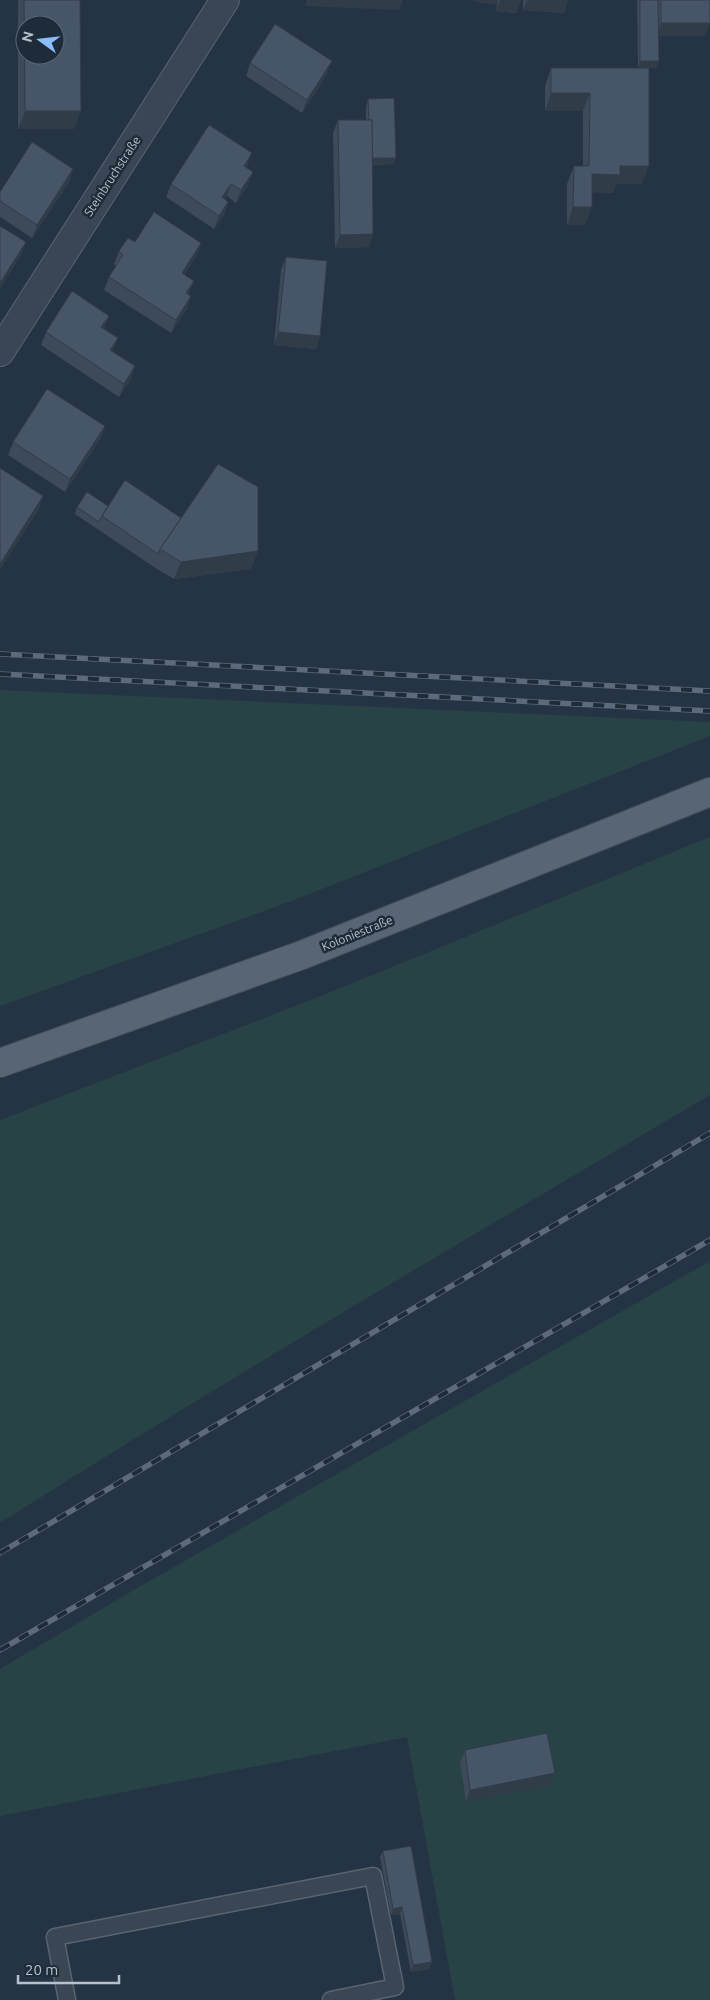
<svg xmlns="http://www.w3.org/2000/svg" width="710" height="2000" viewBox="0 0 710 2000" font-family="Ubuntu,sans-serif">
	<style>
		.green { fill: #274345 }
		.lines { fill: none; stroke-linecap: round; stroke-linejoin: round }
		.service-casing { stroke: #586471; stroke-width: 19 }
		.minor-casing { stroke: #586471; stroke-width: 30 }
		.primary-casing { stroke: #434f5d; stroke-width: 30 }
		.service { stroke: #3a4653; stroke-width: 16 }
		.minor { stroke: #3a4653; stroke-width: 28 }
		.primary { stroke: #586573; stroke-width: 28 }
		.rail-casing { stroke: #5c6a7b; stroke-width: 5.5 }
		.rail { stroke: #1e2b39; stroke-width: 4; stroke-dasharray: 11; stroke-linecap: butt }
		.wall { fill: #3c4a59 }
		.shaded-wall { fill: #313c49 }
		.building { fill: #465668; stroke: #313c49; fill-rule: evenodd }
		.labels { text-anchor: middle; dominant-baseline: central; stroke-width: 5; stroke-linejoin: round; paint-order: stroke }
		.street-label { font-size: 12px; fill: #b7c1cd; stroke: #1e2b39 }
	</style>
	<rect width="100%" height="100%" fill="#253444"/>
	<!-- green -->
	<g class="green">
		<path d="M0 690 710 722V736L289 902 0 1006Z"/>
		<path d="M710 837V1095C472 1236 233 1375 0 1523V1120L316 998Z"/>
		<path d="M710 1261V2000H455L407 1737 0 1816V1669L139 1587Z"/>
	</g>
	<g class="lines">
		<defs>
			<path id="service" d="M67 2000 55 1937 373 1876 395 1987 331 2000"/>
			<path id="minor" d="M0 352 225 0"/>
			<path id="primary" d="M0 1063 302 955 710 792"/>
		</defs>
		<!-- service casing -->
		<use href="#service" class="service-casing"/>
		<!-- minor casing -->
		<use href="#minor" class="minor-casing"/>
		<!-- primary casing -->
		<use href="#primary" class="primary-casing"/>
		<!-- service -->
		<use href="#service" class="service"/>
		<!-- minor -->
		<use href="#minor" class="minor"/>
		<!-- primary -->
		<use href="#primary" class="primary"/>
		<defs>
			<g id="rail">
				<path d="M0 654 710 691"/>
				<path d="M0 674 710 711"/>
				<path d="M0 1553 710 1133"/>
				<path d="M0 1650 710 1240"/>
			</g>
		</defs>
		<!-- rail casing -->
		<use href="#rail" class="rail-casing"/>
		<!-- rail -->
		<use href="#rail" class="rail"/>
	</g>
	<!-- wall -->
	<g class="wall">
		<path d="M18 0H80L74 129H18Z"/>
		<path d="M470 0H568L564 13 523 10V0H521L516 13 496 11 497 4 477 2 478 1Z"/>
		<path d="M637 0H710L705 36H659L656 68H638Z"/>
		<path d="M250 63 327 74 302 113 246 76Z"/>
		<path d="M551 68H649L642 184H616L613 193 592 192 585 225H567V184L574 166H583V111H545V86Z"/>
		<path d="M368 99 394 164 372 165 373 234 369 247 335 248 333 133 338 120H366V106Z"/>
		<path d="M247 166 246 167 248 185 236 203 227 196 225 199 228 202 224 215 214 229 166 197 171 184Z"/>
		<path d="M73 169 69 182 32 238 0 217V192Z"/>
		<path d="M135 242 201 243 196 256 184 275 189 294 187 309 171 333 104 290 109 277 116 266 114 264 119 251Z"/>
		<path d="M286 257 320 336 316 349 274 345 281 270Z"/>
		<path d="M109 316 104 329 113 351 112 352 131 379 119 397 41 345 46 332Z"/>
		<path d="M105 426 100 439 65 492 8 455 13 442Z"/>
		<path d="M108 506 251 569 174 579 154 567 75 514 77 507Z"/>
		<path d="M465 1750 550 1786 466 1802 460 1762Z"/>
		<path d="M383 1851 429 1969 411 1972 400 1914 391 1915 380 1857Z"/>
	</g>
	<!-- shaded-wall -->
	<g class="shaded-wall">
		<path d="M307 0H403L399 10 305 6Z"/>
		<path d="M470 0H498L497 4 477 2 478 1Z"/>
		<path d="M500 0H523H521L516 13 496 11Z"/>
		<path d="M527 0H568L564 13 523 10Z"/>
		<path d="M661 23H710L705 36H656Z"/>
		<path d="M332 61 327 74 302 113 307 100Z"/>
		<path d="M640 61H659L656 68H638Z"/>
		<path d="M551 93H590L583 111H545Z"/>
		<path d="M25 111H81L74 129H18Z"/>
		<path d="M252 153 247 166 239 179 244 166Z"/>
		<path d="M396 158 394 164 367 165 370 159Z"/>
		<path d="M620 166H649L642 184H616L613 193 585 192 592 174Z"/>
		<path d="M73 169 69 182 32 238 37 225Z"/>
		<path d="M253 172 248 185 236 203 241 190Z"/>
		<path d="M231 184 227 196 217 210 222 197Z"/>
		<path d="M228 202 224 215 214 229 219 216Z"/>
		<path d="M573 207H592L585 225H567Z"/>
		<path d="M373 234 369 247 335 248 340 235Z"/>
		<path d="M26 242 21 255 0 289V283Z"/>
		<path d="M201 243 196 256 177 286 182 273Z"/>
		<path d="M194 281 189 294 181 305 186 293Z"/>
		<path d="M191 296 187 309 171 333 176 320Z"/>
		<path d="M109 316 104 329 101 327Z"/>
		<path d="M278 332 320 336 316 349 274 345Z"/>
		<path d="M118 338 113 351 105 363 110 350Z"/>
		<path d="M135 366 131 379 119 397 124 384Z"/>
		<path d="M105 426 100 439 65 492 70 479Z"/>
		<path d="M43 496 39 509 0 570V564Z"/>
		<path d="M258 551 251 569 174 579 181 562Z"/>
		<path d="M555 1773 550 1786 466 1802 470 1790Z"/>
		<path d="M402 1907 400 1914 391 1915 393 1909Z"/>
		<path d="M432 1962 429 1969 411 1972 413 1965Z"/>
	</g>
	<!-- building -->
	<g class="building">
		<path d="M24 0H80L81 111H25ZM25 25H55V55H25Z"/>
		<path d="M640 0H658L659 61H640Z"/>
		<rect x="661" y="0" width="49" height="23"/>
		<path d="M275 24 332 61 307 100 250 63Z"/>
		<path d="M551 68H649V166H620V175L592 174V207H573L574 166H589L590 93H551Z"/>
		<path d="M394 98 396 158H372V120H369L368 99Z"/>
		<path d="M338 120H372L373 234 340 235Z"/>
		<path d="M209 125 252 153 244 166 253 172 241 190 231 184 222 197 228 202 219 216 171 184Z"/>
		<path d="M32 142 73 169 37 225 0 201V192Z"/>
		<path d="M154 212 201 243 182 273 194 281 186 293 191 296 176 320 109 277 123 255 119 251 128 238 135 242Z"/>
		<path d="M0 226 26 242 0 283Z"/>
		<path d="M286 257 327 261 320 336 278 332Z"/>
		<path d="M72 291 109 316 101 327 118 338 110 350 135 366 124 384 46 332Z"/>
		<path d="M47 389 105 426 70 479 13 442Z"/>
		<path d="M218 464 258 487V551L181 562 160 549Z"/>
		<path d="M0 468 43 496 0 564Z"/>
		<path d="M125 480 181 518 160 549 158 554 102 516Z"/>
		<path d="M87 492 108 506 102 516 99 522 77 507Z"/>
		<path d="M547 1733 555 1773 470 1790 465 1750Z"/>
		<path d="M411 1846 432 1962 413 1965 402 1907 393 1909 383 1851Z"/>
	</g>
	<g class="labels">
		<!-- street labels -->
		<g class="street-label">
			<text transform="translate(112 176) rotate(-57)">Steinbruchstraße</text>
			<text transform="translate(357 933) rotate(-22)">Koloniestraße</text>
		</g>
	</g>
	<!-- north arrow -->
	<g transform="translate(40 40) rotate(285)"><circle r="24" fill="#1e2b39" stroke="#5b6774"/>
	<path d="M0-4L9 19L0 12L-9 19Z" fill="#8bbdfe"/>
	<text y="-8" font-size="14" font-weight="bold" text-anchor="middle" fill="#b7c1cd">N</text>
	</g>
	<!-- scale -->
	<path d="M18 1975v8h101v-8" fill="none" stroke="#b7c1cd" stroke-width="2.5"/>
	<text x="25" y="1975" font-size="15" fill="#b7c1cd" stroke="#1e2b39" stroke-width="4" paint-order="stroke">20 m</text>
</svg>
